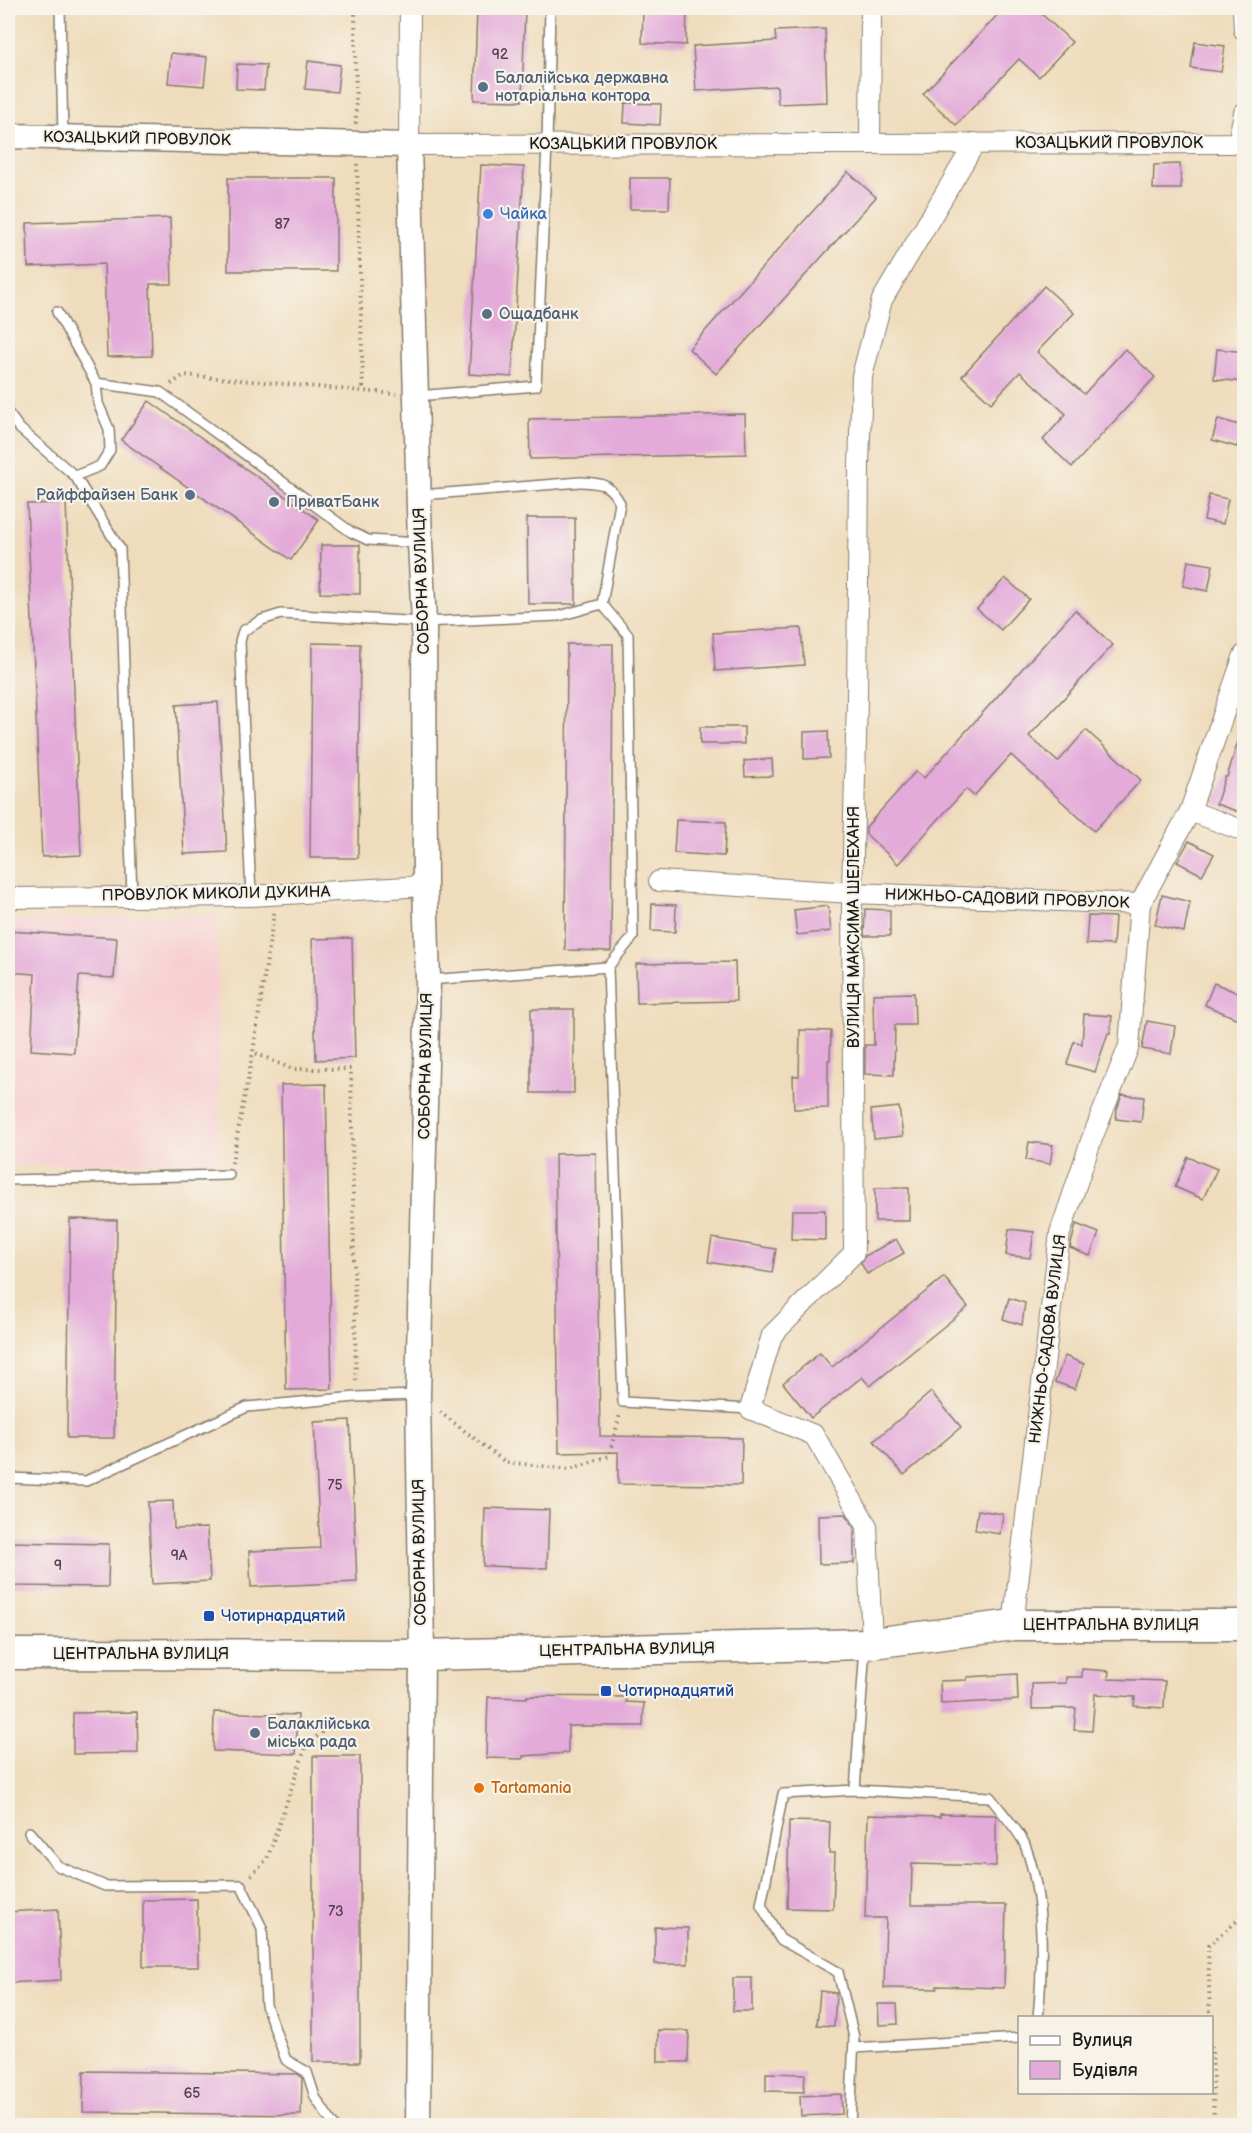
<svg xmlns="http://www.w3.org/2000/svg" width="1252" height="2133" viewBox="0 0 1252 2133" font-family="'Balsamiq Sans',sans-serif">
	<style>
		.built { fill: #f7cfd3 }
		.building { fill: #e3aada }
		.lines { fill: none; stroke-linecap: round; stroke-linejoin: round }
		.service-casing { stroke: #867c6c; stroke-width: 12 }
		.minor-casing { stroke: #867c6c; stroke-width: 22 }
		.tertiary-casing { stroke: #867c6c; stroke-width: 27 }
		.primary-casing { stroke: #867c6c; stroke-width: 33 }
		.path { stroke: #867c6c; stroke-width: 4; stroke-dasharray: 1.5 4.5; stroke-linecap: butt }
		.service { stroke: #fff; stroke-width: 9 }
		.minor { stroke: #fff; stroke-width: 20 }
		.tertiary { stroke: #fff; stroke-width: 24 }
		.primary { stroke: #fff; stroke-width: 30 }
		.service-dot { fill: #5c6f8a; stroke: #f7f3e8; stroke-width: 2 }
		.shop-dot { fill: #3f7fe0; stroke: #f7f3e8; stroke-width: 2 }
		.transit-dot { fill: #1a4fb4; stroke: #f7f3e8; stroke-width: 2 }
		.food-dot { fill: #e8710a; stroke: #f7f3e8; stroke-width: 2 }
		.labels { text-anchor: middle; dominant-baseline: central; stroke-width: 4.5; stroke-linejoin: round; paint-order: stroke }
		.number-label { font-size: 14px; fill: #4e404c }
		.service-label { font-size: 16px; fill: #4e5e75; stroke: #f7f3e8; text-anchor: start }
		.street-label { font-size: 16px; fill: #1c1c1c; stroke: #f7f3e8 }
		.shop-label { font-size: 16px; fill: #366cbe; stroke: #f7f3e8; text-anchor: start }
		.transit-label { font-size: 16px; fill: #164399; stroke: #f7f3e8; text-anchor: start }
		.food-label { font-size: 16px; fill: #c56008; stroke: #f7f3e8; text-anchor: start }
	</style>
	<rect width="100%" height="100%" fill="#f7f3e8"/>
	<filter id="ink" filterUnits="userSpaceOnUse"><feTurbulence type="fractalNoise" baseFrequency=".0167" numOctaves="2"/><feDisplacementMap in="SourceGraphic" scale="12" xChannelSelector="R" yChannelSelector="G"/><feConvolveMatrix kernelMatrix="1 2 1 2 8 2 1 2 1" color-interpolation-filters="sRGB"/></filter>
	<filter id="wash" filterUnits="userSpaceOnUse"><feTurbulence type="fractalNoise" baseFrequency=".008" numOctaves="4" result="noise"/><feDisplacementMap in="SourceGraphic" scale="24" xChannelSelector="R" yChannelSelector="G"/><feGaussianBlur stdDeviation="1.35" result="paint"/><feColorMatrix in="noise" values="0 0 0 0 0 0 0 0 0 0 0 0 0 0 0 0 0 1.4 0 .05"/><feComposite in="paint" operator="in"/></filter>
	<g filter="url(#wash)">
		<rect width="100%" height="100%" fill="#efdcbc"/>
		<!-- built -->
		<path class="built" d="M217 915 220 1160 8 1166V920Z"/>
		<g id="blocks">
			<!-- building -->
			<g class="building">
				<path d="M477 8H525L522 101 474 100Z"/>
				<path d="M643 8H687L686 45 642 43Z"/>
				<path d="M1004 8H1035L1072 42 1039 77 1019 59 956 125 923 94Z"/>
				<path d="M825 29 827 102 778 104 777 86 696 91 693 46 776 41 775 31Z"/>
				<path d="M1195 42 1225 46 1221 72 1191 68Z"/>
				<path d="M171 53 207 57 204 86 168 83Z"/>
				<path d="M308 61 340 65 337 92 305 89Z"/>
				<path d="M237 64 266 65 264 90 236 89Z"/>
				<path d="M625 103 661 104 660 125 624 123Z"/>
				<path d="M1180 164 1181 189H1153L1154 165Z"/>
				<path d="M481 165 524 167 512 377 469 374Z"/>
				<path d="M848 172 876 197 716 374 689 349Z"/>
				<rect x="228" y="178" width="108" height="93"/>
				<path d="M630 178H670L669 209H630Z"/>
				<path d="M170 218 172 284H150L152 356 107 357 104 264 28 267 27 223Z"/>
				<path d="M1044 286 1074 313 1037 352 1084 394 1125 349 1155 377 1072 467 1043 440 1066 414 1020 372 991 403 962 376Z"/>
				<path d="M1217 349 1245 352V382L1214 379Z"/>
				<path d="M149 401 319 520 291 560 121 440Z"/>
				<path d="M745 414 746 454 530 459 529 419Z"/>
				<path d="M1218 419 1243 426 1237 447 1212 440Z"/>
				<path d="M1209 495 1228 499 1223 524 1204 520Z"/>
				<path d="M66 503 81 855 42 857 27 504Z"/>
				<path d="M527 518H575L576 604H528Z"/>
				<path d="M321 545H360V594L320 593Z"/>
				<path d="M1188 561 1213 565 1208 591 1183 586Z"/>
				<path d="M1005 578 1029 599 1001 630 977 609Z"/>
				<path d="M1075 610 1113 645 1029 736 1058 762 1086 730 1141 780 1094 831 1011 755 974 796 966 789 898 864 866 834V827L916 771 924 778Z"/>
				<path d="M801 628 804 665 715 671 713 633Z"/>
				<path d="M312 643 360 644 358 858H310Z"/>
				<path d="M567 644H613L611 951 565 950Z"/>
				<path d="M218 702 227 852 184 854 176 705Z"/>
				<rect x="700" y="727" width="44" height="17"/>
				<path d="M828 731 829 758 804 759V732Z"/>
				<path d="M1240 735H1245V797L1239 812 1216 804 1225 777H1227Z"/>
				<path d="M772 759 773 776 745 777 744 761Z"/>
				<path d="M676 820 726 822 724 856 674 853Z"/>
				<path d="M1189 841 1214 854 1202 875 1177 862Z"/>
				<path d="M1162 895 1190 902 1184 932 1155 925Z"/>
				<path d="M652 904 676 905 675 932 651 931Z"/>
				<path d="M828 906 831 931 797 935 794 910Z"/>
				<path d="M865 909 890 910V936H864Z"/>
				<path d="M1088 916 1115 917 1113 945 1086 944Z"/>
				<path d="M8 931 117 938 114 978 79 976 74 1053 31 1050 35 974 8 972Z"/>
				<path d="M352 938 355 1058 316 1060 312 939Z"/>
				<path d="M735 962 736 1001 637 1003 636 964Z"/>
				<path d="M1214 983 1245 996V1022L1205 1005Z"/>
				<path d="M914 993 915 1025H895L894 1075 865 1074V1045H874L873 994Z"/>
				<rect x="531" y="1009" width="43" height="84"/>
				<path d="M1084 1014 1112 1016 1110 1033H1108L1095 1072 1067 1064 1074 1041 1082 1044Z"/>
				<path d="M1147 1021 1175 1026 1171 1054 1142 1049Z"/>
				<path d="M800 1030 831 1031 830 1060H828V1108L794 1109 793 1076H799Z"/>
				<path d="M326 1084 332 1389 286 1390 281 1085Z"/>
				<path d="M1122 1095 1144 1097 1141 1122 1116 1119 1117 1109Z"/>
				<path d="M899 1107 903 1136 874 1139 871 1110Z"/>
				<path d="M1029 1142 1053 1145 1050 1164 1026 1160Z"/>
				<path d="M596 1153 600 1436 742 1438 741 1485 618 1484V1452L559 1453 555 1154Z"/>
				<path d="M1188 1157 1217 1169 1203 1199 1175 1187Z"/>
				<rect x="875" y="1188" width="34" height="33"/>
				<path d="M792 1210H825V1240L791 1239Z"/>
				<path d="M70 1219 117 1220 114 1438H67Z"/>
				<path d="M1076 1224 1099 1233 1090 1256 1070 1248Z"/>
				<path d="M1009 1229 1034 1232 1030 1258 1006 1255Z"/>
				<path d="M712 1238 776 1249 772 1273 708 1262Z"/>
				<path d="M896 1239 904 1253 867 1274 861 1263 865 1256Z"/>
				<path d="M944 1277 968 1307 870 1386 862 1377 811 1418 783 1383 820 1353 832 1367Z"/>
				<path d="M1009 1298 1025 1303 1022 1325 1003 1319Z"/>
				<path d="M1065 1356 1084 1364 1075 1389 1055 1382Z"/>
				<path d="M931 1392 961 1427 904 1475 874 1441Z"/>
				<path d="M350 1420 357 1582 251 1587 249 1551 320 1548 314 1422Z"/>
				<path d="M173 1501 174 1529 207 1528 210 1581 152 1584 148 1502Z"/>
				<path d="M485 1508 549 1510 547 1568 483 1566Z"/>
				<path d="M978 1510 1003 1514 1000 1534 975 1530Z"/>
				<path d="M846 1514 854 1527V1563L819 1564 818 1515Z"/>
				<path d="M8 1542 109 1544 108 1587 8 1586Z"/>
				<path d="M1082 1669 1109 1671 1108 1679 1165 1681 1164 1708 1134 1706 1135 1697 1095 1694 1092 1731 1074 1730 1076 1708 1032 1709V1684L1066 1683V1677H1082Z"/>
				<path d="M1017 1674 1018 1700 941 1704 940 1681 967 1680V1677Z"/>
				<path d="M527 1696 626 1697V1702L644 1703 643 1726H568V1753L523 1756V1759L486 1758 488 1697 527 1698Z"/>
				<path d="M137 1712 138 1753 73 1754V1713Z"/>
				<path d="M214 1712 298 1715 296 1754 213 1751Z"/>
				<rect x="313" y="1756" width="47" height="306"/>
				<path d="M940 1814 996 1815V1866L912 1864 911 1905H1006L1004 1988 937 1986V1989L884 1988 886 1918H865L868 1815 940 1817Z"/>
				<path d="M789 1821 830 1822 829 1853H835L833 1909 787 1908Z"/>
				<path d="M197 1899 198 1967H143V1900Z"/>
				<path d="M58 1909 61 1980 8 1983V1912Z"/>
				<path d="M655 1927 688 1928V1964H655Z"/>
				<rect x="733" y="1978" width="19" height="33"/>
				<path d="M820 1991 836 1993 834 2026 817 2025Z"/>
				<path d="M878 2004H897L898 2024 879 2025Z"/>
				<path d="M658 2030 689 2031 688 2062H658Z"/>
				<path d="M84 2071 298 2074 302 2078 301 2115 83 2112Z"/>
				<path d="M766 2073 805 2074 804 2092 766 2091Z"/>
				<path d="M841 2094 842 2114 801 2116 800 2096Z"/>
			</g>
		</g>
	</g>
	<g filter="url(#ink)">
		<use href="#blocks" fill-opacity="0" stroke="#867c6c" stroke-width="1.5"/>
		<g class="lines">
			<defs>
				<g id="service">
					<path d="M60 8 63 135"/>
					<path d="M57 312 96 383 160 392 351 532 368 540 420 543"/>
					<path d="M417 396 536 386 547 145 550 8"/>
					<path d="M8 413 19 428 75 476 120 549 132 896"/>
					<path d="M75 476 100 466 110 450 109 429 98 403 96 383"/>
					<path d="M421 495 580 482C602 483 609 483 620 503L602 604 628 635 633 937 608 967"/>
					<path d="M251 896 240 641 243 631 262 620 281 614 424 622 559 616 602 604"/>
					<path d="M428 980 608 967 623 1402 750 1409"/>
					<path d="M8 1180 229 1175"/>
					<path d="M8 1478 86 1481 247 1407 356 1397 417 1395"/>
					<path d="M855 1790 865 1647"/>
					<path d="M29 1832 58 1866 105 1886 241 1885 262 1928 266 2005 286 2060 307 2072 315 2097 334 2126"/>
					<path d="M854 2048 1020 2038"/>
					<path d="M850 2126 854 2037 838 1972 780 1939 761 1905 783 1794 855 1790 990 1797C999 1809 1020 1832 1025 1845 1045 1897 1043 1963 1038 2018"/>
				</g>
				<g id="minor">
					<path d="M410 8 409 145 1238 143 1244 113"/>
					<path d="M1243 8 1244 30"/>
					<path d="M870 144 871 8"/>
					<path d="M1190 811 1244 831"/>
					<path d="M659 881 852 893 1140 904"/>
					<path d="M8 898 251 896 425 886"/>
					<path d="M1013 1625 1060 1233 1091 1141 1129 1046 1140 904 1190 811 1244 655"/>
					<path d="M872 1644 867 1526 814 1435 750 1409 772 1335 854 1253 852 893 857 700 859 465 862 376 882 300 975 143"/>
				</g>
				<path id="tertiary" d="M8 136 409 145 420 543 424 622 425 886 428 980 418 1395 422 1655 418 2126"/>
				<path id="primary" d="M8 1654 422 1655 865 1644 1013 1625H1244"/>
			</defs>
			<!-- service casing -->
			<use href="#service" class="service-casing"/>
			<!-- minor casing -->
			<use href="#minor" class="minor-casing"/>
			<!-- tertiary casing -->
			<use href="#tertiary" class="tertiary-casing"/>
			<!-- primary casing -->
			<use href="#primary" class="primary-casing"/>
			<!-- path -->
			<g class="path">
				<path d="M355 8 356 124"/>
				<path d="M1242 161 1244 170"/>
				<path d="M357 164 363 391"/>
				<path d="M171 384 184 375 396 394"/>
				<path d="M274 913 253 1052 292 1069H351L356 1384"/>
				<path d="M232 1163 253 1052"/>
				<path d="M440 1412 505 1462 570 1469 609 1456 620 1414"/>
				<path d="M251 1875 267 1859 306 1746 322 1732"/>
				<path d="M1210 2018 1208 1946 1244 1915"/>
				<path d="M1212 2046 1214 2126"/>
			</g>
			<!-- service -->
			<use href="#service" class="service"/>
			<!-- minor -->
			<use href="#minor" class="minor"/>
			<!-- tertiary -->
			<use href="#tertiary" class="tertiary"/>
			<!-- primary -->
			<use href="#primary" class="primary"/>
		</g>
	</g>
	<!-- markers -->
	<g class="service-dot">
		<circle cx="483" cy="87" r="6"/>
		<circle cx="487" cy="314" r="6"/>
		<circle cx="190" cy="495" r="6"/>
		<circle cx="274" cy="502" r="6"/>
		<circle cx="255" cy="1733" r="6"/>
	</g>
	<circle class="shop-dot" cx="488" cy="214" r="6"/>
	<g class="transit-dot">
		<rect x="203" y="1610" width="12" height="12" rx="3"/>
		<rect x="600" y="1685" width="12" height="12" rx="3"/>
	</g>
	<circle class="food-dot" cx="479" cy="1788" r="6"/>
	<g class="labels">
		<!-- number labels -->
		<g class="number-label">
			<text x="500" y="54">92</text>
			<text x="282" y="224">87</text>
			<text x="335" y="1485">75</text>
			<text x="179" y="1555">9А</text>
			<text x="58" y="1565">9</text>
			<text x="336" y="1911">73</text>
			<text x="192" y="2093">65</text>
		</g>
		<!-- service labels -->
		<g class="service-label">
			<text x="495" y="78">Балалійська державна<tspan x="495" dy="18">нотаріальна контора</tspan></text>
			<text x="499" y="314">Ощадбанк</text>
			<text x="178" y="495" text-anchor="end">Райффайзен Банк</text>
			<text x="286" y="502">ПриватБанк</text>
			<text x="267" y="1724">Балаклійська<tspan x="267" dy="18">міська рада</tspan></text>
		</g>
		<!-- street labels -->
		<g class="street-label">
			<text transform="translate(137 139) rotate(1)">КОЗАЦЬКИЙ ПРОВУЛОК</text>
			<text x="1109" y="143">КОЗАЦЬКИЙ ПРОВУЛОК</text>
			<text x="623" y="144">КОЗАЦЬКИЙ ПРОВУЛОК</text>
			<text transform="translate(422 581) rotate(-92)">СОБОРНА ВУЛИЦЯ</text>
			<text transform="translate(216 894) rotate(-1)">ПРОВУЛОК МИКОЛИ ДУКИНА</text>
			<text transform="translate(1007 899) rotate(2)">НИЖНЬО-САДОВИЙ ПРОВУЛОК</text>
			<text transform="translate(854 927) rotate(-90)">ВУЛИЦЯ МАКСИМА ШЕЛЕХАНЯ</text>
			<text transform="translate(426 1066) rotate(-89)">СОБОРНА ВУЛИЦЯ</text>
			<text transform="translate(1048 1339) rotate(-83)">НИЖНЬО-САДОВА ВУЛИЦЯ</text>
			<text transform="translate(420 1552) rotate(-91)">СОБОРНА ВУЛИЦЯ</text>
			<text x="1111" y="1625">ЦЕНТРАЛЬНА ВУЛИЦЯ</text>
			<text transform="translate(627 1650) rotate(-1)">ЦЕНТРАЛЬНА ВУЛИЦЯ</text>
			<text x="141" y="1654">ЦЕНТРАЛЬНА ВУЛИЦЯ</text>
		</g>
		<!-- shop labels -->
		<g class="shop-label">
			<text x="500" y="214">Чайка</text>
		</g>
		<!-- transit labels -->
		<g class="transit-label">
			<text x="221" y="1616">Чотирнардцятий</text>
			<text x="618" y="1691">Чотирнадцятий</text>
		</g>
		<!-- food labels -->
		<g class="food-label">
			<text x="491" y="1788">Tartamania</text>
		</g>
	</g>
	<!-- margin -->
	<rect width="1252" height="2133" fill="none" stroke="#f7f3e8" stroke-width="30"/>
	<!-- legend -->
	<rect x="1018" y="2016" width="195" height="78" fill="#f7f3e8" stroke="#9f9d96" stroke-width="1.5"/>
	<rect x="1030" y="2036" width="30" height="9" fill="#ffffff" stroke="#9f9d96" stroke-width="1.5"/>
	<text x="1072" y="2046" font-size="18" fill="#1c1c1c">Вулиця</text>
	<rect x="1030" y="2061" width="30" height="18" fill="#e3aada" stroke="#9f9d96" stroke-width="1.5"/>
	<text x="1072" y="2076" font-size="18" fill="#1c1c1c">Будівля</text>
</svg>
